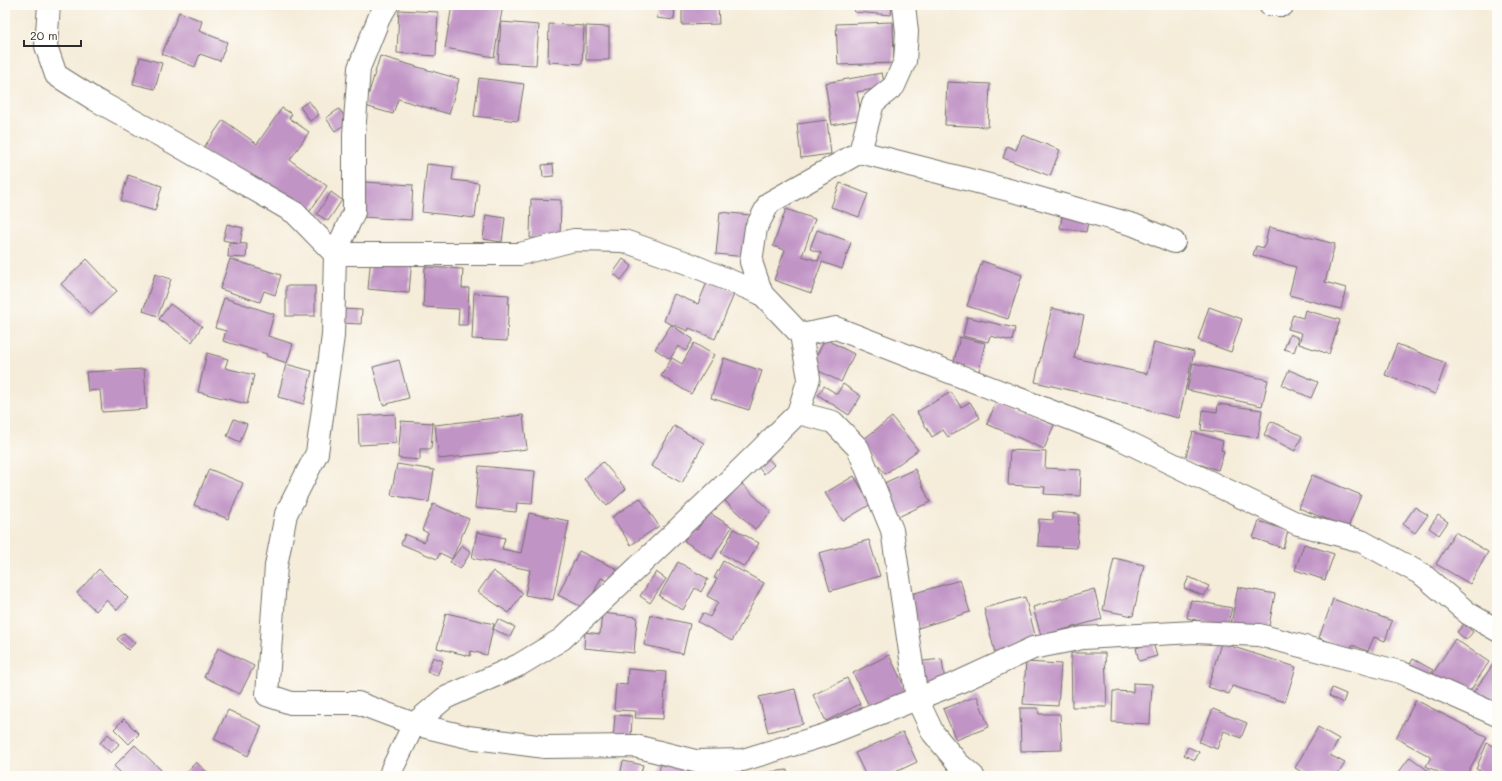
<svg xmlns="http://www.w3.org/2000/svg" width="1502" height="781" viewBox="0 0 1502 781" font-family="Mali,sans-serif">
	<style>
		.building { fill: #c194c6 }
		.lines { fill: none; stroke-linecap: round; stroke-linejoin: round }
		.minor-casing { stroke: #726f68; stroke-width: 24 }
		.major-casing { stroke: #726f68; stroke-width: 24 }
		.minor { stroke: #fff; stroke-width: 22 }
		.major { stroke: #fff; stroke-width: 22 }
	</style>
	<rect width="100%" height="100%" fill="#fdfcf7"/>
	<filter id="ink" filterUnits="userSpaceOnUse"><feTurbulence type="fractalNoise" baseFrequency=".025" numOctaves="2"/><feDisplacementMap in="SourceGraphic" scale="8" xChannelSelector="R" yChannelSelector="G"/><feConvolveMatrix kernelMatrix="1 2 1 2 8 2 1 2 1" color-interpolation-filters="sRGB"/></filter>
	<filter id="wash" filterUnits="userSpaceOnUse"><feTurbulence type="fractalNoise" baseFrequency=".012" numOctaves="4" result="noise"/><feDisplacementMap in="SourceGraphic" scale="16" xChannelSelector="R" yChannelSelector="G"/><feGaussianBlur stdDeviation="0.9" result="paint"/><feColorMatrix in="noise" values="0 0 0 0 0 0 0 0 0 0 0 0 0 0 0 0 0 1.4 0 .05"/><feComposite in="paint" operator="in"/></filter>
	<g filter="url(#wash)">
		<rect width="100%" height="100%" fill="#f5ecd9"/>
		<g id="blocks">
			<!-- building -->
			<g class="building">
				<path d="M452 5H503L494 57 445 48Z"/>
				<path d="M644 5H675L674 20 657 18 658 8Z"/>
				<path d="M682 5H718L719 24 682 25Z"/>
				<path d="M855 5H892L891 15 854 12Z"/>
				<path d="M399 10 438 12 436 56 397 53Z"/>
				<path d="M179 12 202 21 199 31 227 42 220 61 200 54 195 67 162 54Z"/>
				<path d="M501 22 539 25 536 65 498 63Z"/>
				<path d="M893 22 894 63 838 65 836 24Z"/>
				<path d="M549 24 584 26 582 64 548 62Z"/>
				<path d="M586 26 609 27V60H586Z"/>
				<path d="M380 56 459 79 449 114 398 99 393 114 365 106Z"/>
				<path d="M140 57 162 63 155 89 133 84Z"/>
				<path d="M882 73 885 87 857 92 862 119 832 125 825 83Z"/>
				<path d="M479 78 524 84 518 121 474 116Z"/>
				<path d="M947 82 990 84 988 127 945 125Z"/>
				<path d="M309 101 319 115 310 121 300 107Z"/>
				<path d="M282 108 292 114 289 118 309 132 290 160 327 186 304 220 202 150 223 120 257 144Z"/>
				<path d="M339 109 349 122 335 131 326 118Z"/>
				<path d="M827 120 831 154 801 158 797 124Z"/>
				<path d="M1022 135 1060 150 1050 176 1003 158 1007 146 1016 150Z"/>
				<path d="M427 164 454 167 452 180 479 183 475 218 422 212Z"/>
				<path d="M553 164 554 176 543 177 542 165Z"/>
				<path d="M128 175 162 186 155 211 121 201Z"/>
				<path d="M364 182 413 185 411 220 362 217Z"/>
				<path d="M840 183 868 194 859 217 831 207Z"/>
				<path d="M331 192 342 200 328 221 317 214Z"/>
				<path d="M531 199 561 200 560 239 530 238Z"/>
				<path d="M786 209 815 219 802 256 818 261 821 253 810 249 817 230 851 242 842 269 822 262 811 293 774 280 785 250 773 246Z"/>
				<path d="M720 212 750 215 746 257 716 254Z"/>
				<path d="M1063 212 1089 217 1086 232 1060 228Z"/>
				<path d="M486 215 505 218 502 242 483 239Z"/>
				<path d="M227 224 243 228 240 244 223 240Z"/>
				<path d="M1269 227 1335 244 1325 282 1346 288 1341 309 1289 295 1296 267 1253 255 1256 246 1264 248Z"/>
				<path d="M229 243 247 244 246 258 228 257Z"/>
				<path d="M371 256 412 259 409 293 368 289Z"/>
				<path d="M87 259 117 291 91 315 61 284Z"/>
				<path d="M230 259 281 275 275 295 264 291 260 302 220 289Z"/>
				<path d="M623 259 632 266 621 280 613 273Z"/>
				<path d="M982 261 1022 275 1008 319 967 306Z"/>
				<path d="M425 267 463 269 462 288H469L467 325H458L459 309 423 307Z"/>
				<path d="M155 274 171 279 158 316 143 311Z"/>
				<path d="M708 280 735 292 715 339 689 328 688 331 664 321 674 294 698 304Z"/>
				<rect x="286" y="286" width="29" height="30"/>
				<path d="M474 293 509 295 507 341 472 339Z"/>
				<path d="M224 298 274 314 268 336 293 344 287 363 266 356 267 354 223 341 226 331 215 328Z"/>
				<path d="M170 304 202 326 192 342 159 319Z"/>
				<path d="M1209 307 1242 319 1231 352 1198 340Z"/>
				<path d="M1052 308 1084 316 1074 358 1147 374 1154 342 1194 352 1179 418 1146 410V408L1035 382Z"/>
				<path d="M341 309 362 310 361 324 341 323Z"/>
				<path d="M1305 310 1340 320 1329 354 1299 344 1302 333 1288 329 1293 315 1303 318Z"/>
				<path d="M967 317 1015 328 1012 341 990 336 988 342 963 336Z"/>
				<path d="M671 325 693 339 686 351 678 346 670 359 655 349Z"/>
				<path d="M1290 334 1299 338 1294 352 1284 349Z"/>
				<path d="M960 337 985 343 979 371 953 365Z"/>
				<path d="M825 339 854 354 841 382 811 367Z"/>
				<path d="M694 343 714 355 691 394 661 376 672 358 682 364Z"/>
				<path d="M1397 344 1446 363 1435 394 1385 375Z"/>
				<path d="M207 353 228 359 225 368 254 375 247 404 198 392Z"/>
				<path d="M724 358 762 371 749 410 711 398Z"/>
				<path d="M399 360 409 398 383 405 373 367Z"/>
				<path d="M1193 363 1268 380 1262 406 1187 390Z"/>
				<path d="M286 364 312 371 304 404 278 397Z"/>
				<path d="M144 369 147 409 102 412 100 390 88 391 86 372Z"/>
				<path d="M1289 370 1318 382 1311 398 1282 385Z"/>
				<path d="M843 384 861 396 849 415 818 395 824 386 837 394Z"/>
				<path d="M951 392 961 407 970 402 980 418 948 437 943 430 932 437 917 412Z"/>
				<path d="M997 400 1054 425 1044 449 987 424Z"/>
				<path d="M1218 404 1262 410 1258 438 1201 430 1203 410 1217 412Z"/>
				<path d="M395 414 396 443 359 445 358 416Z"/>
				<path d="M523 415 527 449 439 459 435 425Z"/>
				<path d="M892 417 918 450 885 474 860 442Z"/>
				<path d="M234 419 247 424 240 442 227 436Z"/>
				<path d="M401 421 433 423 431 449H420V460L398 458Z"/>
				<path d="M1271 421 1302 436 1295 451 1264 435Z"/>
				<path d="M674 426 704 443 682 483 651 466Z"/>
				<path d="M1193 432 1223 441 1221 450 1224 451 1218 470 1185 460Z"/>
				<path d="M1010 450 1046 452 1045 468 1081 470 1080 496 1044 494 1045 487 1008 485Z"/>
				<path d="M766 456 774 465 764 474 756 465Z"/>
				<path d="M603 462 626 489 607 506 584 479Z"/>
				<path d="M397 464 434 470 429 502 391 495Z"/>
				<path d="M479 466 535 471 532 504 517 503 516 512 475 508Z"/>
				<path d="M209 469 243 483 228 519 194 505Z"/>
				<path d="M915 469 930 502 898 517 882 484Z"/>
				<path d="M1312 475 1361 495 1348 528 1299 508Z"/>
				<path d="M854 476 871 504 843 521 825 493Z"/>
				<path d="M741 483 771 512 755 529 725 501Z"/>
				<path d="M640 498 659 526 631 545 612 517Z"/>
				<path d="M433 504 469 519 452 559 440 553 437 559 401 544 405 534 424 542 428 533 422 530Z"/>
				<path d="M1415 507 1428 515 1415 533 1403 524Z"/>
				<path d="M708 512 732 527 712 559 684 541 693 528 697 530Z"/>
				<path d="M1053 512 1079 514 1077 548 1038 546 1039 519 1053 520Z"/>
				<path d="M529 513 569 521 553 600 525 595 530 570 472 558 477 532 505 538 502 549 521 553Z"/>
				<path d="M1438 515 1448 522 1439 535 1429 528Z"/>
				<path d="M1259 521 1288 531 1283 548 1253 538Z"/>
				<path d="M734 529 759 543 745 567 721 553Z"/>
				<path d="M1455 532 1488 552 1470 584 1436 564Z"/>
				<path d="M869 540 880 576 830 591 819 553Z"/>
				<path d="M1304 544 1334 554 1325 580 1295 570Z"/>
				<path d="M462 545 471 552 460 569 450 562Z"/>
				<path d="M579 551 617 569 610 582 601 578 586 609 558 595Z"/>
				<path d="M1114 558 1144 565 1133 616 1103 610Z"/>
				<path d="M723 561 764 583 732 641 698 622 703 613 710 617 718 602 707 596 717 579 714 578Z"/>
				<path d="M678 562 708 579 701 592 695 588 683 610 659 596Z"/>
				<path d="M99 569 128 598 117 610 106 600 96 611 77 593Z"/>
				<path d="M493 571 523 593 509 613 478 592Z"/>
				<path d="M656 572 666 579 650 603 640 596Z"/>
				<path d="M1189 577 1209 586 1204 596 1184 588Z"/>
				<path d="M960 580 970 612 918 628 908 595Z"/>
				<path d="M1238 587 1275 594 1268 631 1231 624Z"/>
				<path d="M1094 589 1102 619 1041 636 1033 607Z"/>
				<path d="M1025 597 1037 642 995 653 984 608Z"/>
				<path d="M1333 599 1392 621 1385 641 1374 637 1368 651 1352 645 1350 649 1319 638Z"/>
				<path d="M1191 600 1232 608 1227 627 1187 618Z"/>
				<path d="M446 613 494 624 487 655 471 651 470 656 437 648Z"/>
				<path d="M602 613 637 617 634 653 584 648 585 632 600 634Z"/>
				<path d="M651 615 690 624 683 654 644 645Z"/>
				<path d="M498 619 515 627 510 637 493 629Z"/>
				<path d="M1464 624 1473 632 1466 640 1457 632Z"/>
				<path d="M124 633 135 643 128 650 117 639Z"/>
				<path d="M1455 639 1489 662 1466 697 1432 675Z"/>
				<path d="M1153 643 1157 656 1139 661 1136 648Z"/>
				<path d="M1221 643 1296 667 1285 702 1232 686 1229 694 1208 687Z"/>
				<path d="M218 648 254 666 240 694 204 677Z"/>
				<path d="M1071 653H1105L1107 707H1072Z"/>
				<path d="M889 655 906 690 870 708 853 673Z"/>
				<path d="M433 657 443 661 437 676 427 672Z"/>
				<path d="M942 659 945 682 918 685 915 662Z"/>
				<path d="M1413 659 1433 670 1428 680 1407 669Z"/>
				<path d="M1026 662 1061 664 1058 706 1023 704Z"/>
				<path d="M1494 663 1497 665V709L1473 693Z"/>
				<path d="M628 669 666 672 663 719 635 718 636 711 614 710 616 684 627 685Z"/>
				<path d="M847 678 860 704 826 721 813 695Z"/>
				<path d="M1133 683 1152 684 1150 724 1112 722 1113 691 1133 692Z"/>
				<path d="M1332 688 1346 694 1343 703 1329 696Z"/>
				<path d="M795 689 803 724 768 732 759 697Z"/>
				<path d="M977 696 989 727 956 740 943 709Z"/>
				<path d="M1416 700 1487 737 1466 776H1446L1426 766 1431 757 1396 738Z"/>
				<path d="M1020 708H1038L1039 714H1060L1062 750 1021 751Z"/>
				<path d="M1213 709 1247 723 1241 738 1224 731 1217 749 1199 742Z"/>
				<path d="M228 710 262 726 248 756 214 739Z"/>
				<path d="M615 715 632 716 631 741 613 740Z"/>
				<path d="M124 719 139 734 129 744 114 729Z"/>
				<path d="M1318 727 1339 739 1330 755 1345 763 1337 776H1309L1295 768Z"/>
				<path d="M903 732 917 762 887 776H866L855 753Z"/>
				<path d="M108 734 119 744 111 753 100 743Z"/>
				<path d="M1487 743 1497 748V776H1491L1476 769Z"/>
				<path d="M135 745 161 770 155 776H124L114 766Z"/>
				<path d="M1188 747 1199 752 1195 760 1184 755Z"/>
				<path d="M1410 757 1430 772 1428 776H1396Z"/>
				<path d="M623 761 643 765 640 776H620Z"/>
				<path d="M196 762 211 776H185L184 775Z"/>
				<path d="M661 763 690 770 689 776H658Z"/>
				<path d="M787 770 788 776H771V772Z"/>
			</g>
		</g>
	</g>
	<g filter="url(#ink)">
		<use href="#blocks" fill-opacity="0" stroke="#726f68" stroke-width="1"/>
		<g class="lines">
			<defs>
				<g id="minor">
					<path d="M49 5 46 46 56 75 94 99 174 143 295 213 335 254H520L574 240 624 241 687 263 762 294"/>
					<path d="M387 5 379 18 359 68 354 134V212L335 254 333 336 317 453 286 514 276 566 267 695 291 703H358L414 724 468 737 545 747 635 746 695 761 743 760 825 735 957 683 1033 648 1083 638 1194 632 1259 635 1400 672 1497 715"/>
					<path d="M860 152 1028 195 1134 225 1174 242"/>
					<path d="M801 335 836 328 1115 436 1195 475 1298 524 1361 541 1423 575 1469 614 1497 630"/>
					<path d="M798 413 833 422 858 448 892 530 917 699 933 733 958 763 973 776"/>
					<path d="M390 776 392 769 414 724 445 698 519 665 562 639 736 474 798 413 809 378 801 335 762 294 751 262 756 228 769 203 860 152 873 103 894 86 905 61 907 32 904 5"/>
				</g>
				<path id="major" d="M1270 5H1283"/>
			</defs>
			<!-- minor casing -->
			<use href="#minor" class="minor-casing"/>
			<!-- major casing -->
			<use href="#major" class="major-casing"/>
			<!-- minor -->
			<use href="#minor" class="minor"/>
			<!-- major -->
			<use href="#major" class="major"/>
		</g>
	</g>
	<!-- margin -->
	<rect width="1502" height="781" fill="none" stroke="#fdfcf7" stroke-width="20"/>
	<!-- scale -->
	<path d="M24 40v6h57v-6" fill="none" stroke="#2b2b2b" stroke-width="2"/>
	<text x="30" y="40" font-size="12" fill="#2b2b2b" stroke="#fdfcf7" stroke-width="3" paint-order="stroke">20 m</text>
</svg>
